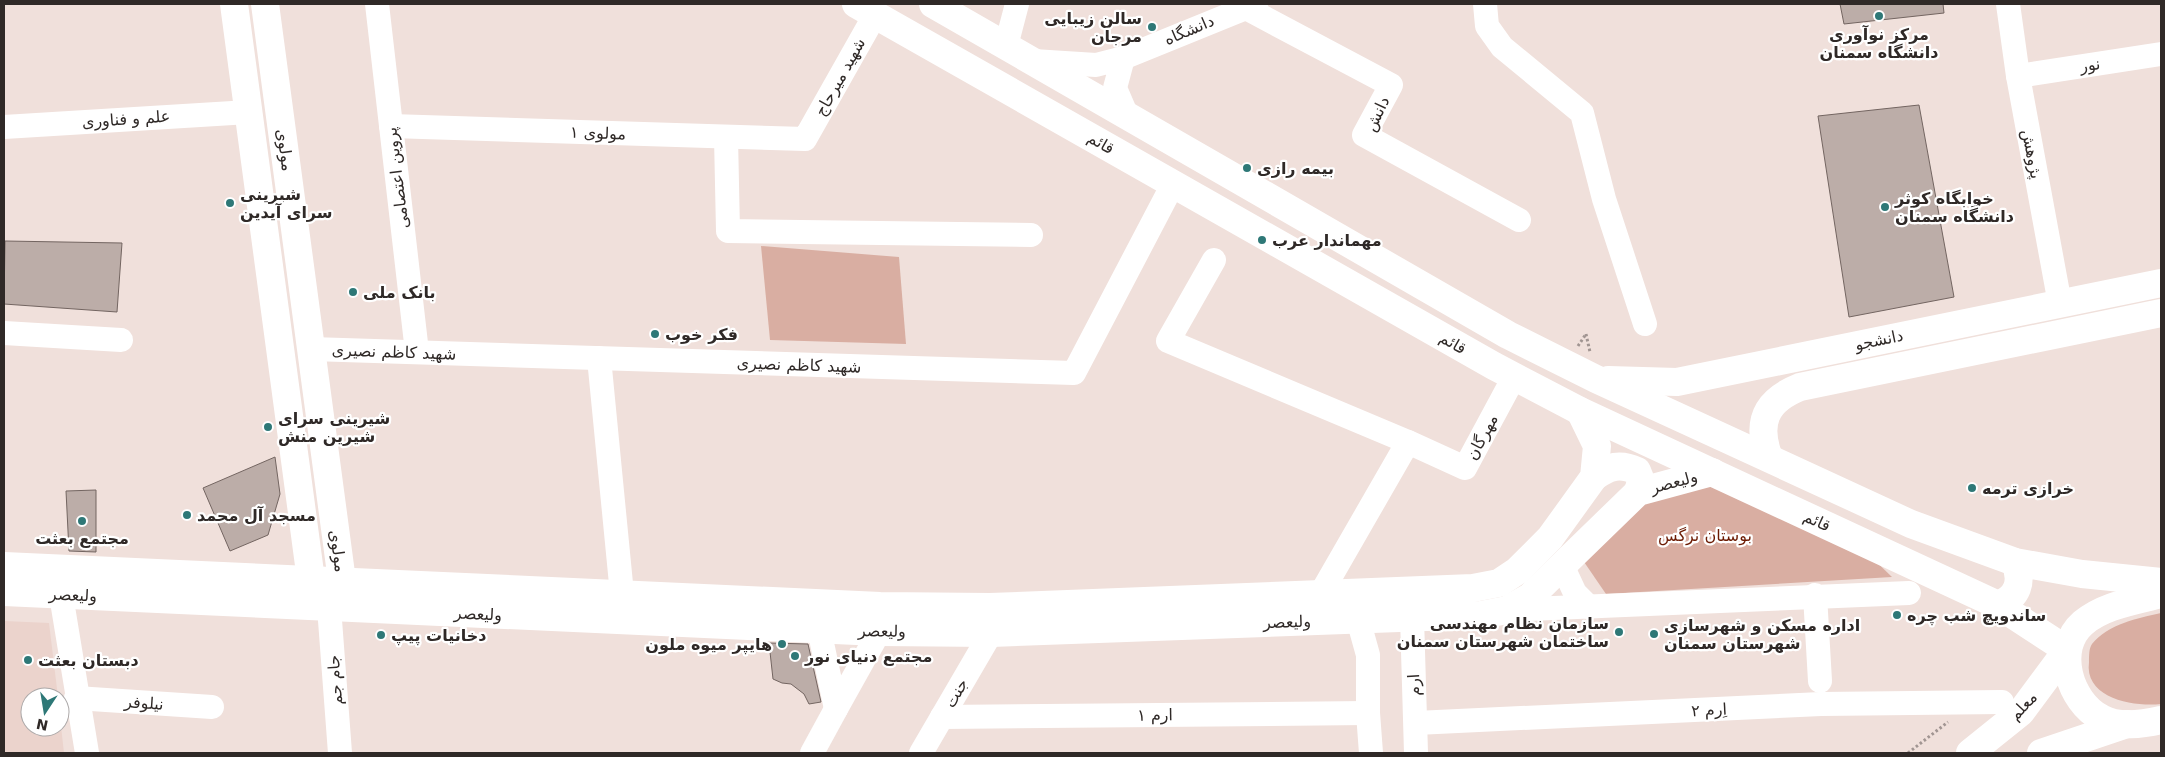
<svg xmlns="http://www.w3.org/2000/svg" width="2165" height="757" viewBox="0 0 2165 757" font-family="'DejaVu Sans',Cairo,sans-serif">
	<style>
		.built { fill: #ebd3cc }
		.green { fill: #d9aea2 }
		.building { fill: #bcada8; stroke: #736561 }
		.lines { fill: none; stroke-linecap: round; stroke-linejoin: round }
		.path { stroke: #a19592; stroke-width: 3; stroke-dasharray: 2.5 2.5; stroke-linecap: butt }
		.minor { stroke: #fff; stroke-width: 24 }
		.major { stroke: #fff; stroke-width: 28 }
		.poi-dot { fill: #2e7877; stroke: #fff; stroke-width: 2 }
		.labels { text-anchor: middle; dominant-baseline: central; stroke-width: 4.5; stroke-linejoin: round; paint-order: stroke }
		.poi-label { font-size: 16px; font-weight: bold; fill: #2f2927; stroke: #fff; text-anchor: start }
		.street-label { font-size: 16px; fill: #2f2927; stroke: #fff }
		.park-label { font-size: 16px; fill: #6c1b03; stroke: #fff }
	</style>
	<rect width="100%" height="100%" fill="#f0e0db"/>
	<!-- built -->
	<path class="built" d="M4 621 49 623 58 697H30V727H60V717L64 753H4Z"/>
	<!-- green -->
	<g class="green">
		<path d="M761 246 899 257 906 344 770 340Z"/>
		<path d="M1708 481 1862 548 1892 577 1606 594 1582 559 1662 489Z"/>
		<path d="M2161 613V704C2135 707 2084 699 2089 662 2089 656 2089 648 2092 644 2108 624 2138 618 2161 613Z"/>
	</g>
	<!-- building -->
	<g class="building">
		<path d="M1840 4H1943L1944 13 1844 24Z"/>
		<path d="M1919 105 1954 297 1849 317 1818 116Z"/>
		<path d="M5 241 122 243 117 312 4 304Z"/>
		<path d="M275 457 280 494 268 535 230 551 203 488Z"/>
		<path d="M96 490V552L69 551 66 491Z"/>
		<path d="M769 643 808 644 821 702 809 704 804 694 791 684 782 683 773 679Z"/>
	</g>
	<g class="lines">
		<!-- path -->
		<g class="path">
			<path d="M1586 334 1590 352"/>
			<path d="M1578 346 1586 334"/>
			<path d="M1908 753 1948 722"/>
		</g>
		<!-- minor -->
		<g class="minor">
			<path d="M377 4 417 352"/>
			<path d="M1485 4 1487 26 1502 47 1582 113 1604 199 1645 324"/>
			<path d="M2008 4 2018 76 2060 304"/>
			<path d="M1244 7 1391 85 1364 135 1519 220"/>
			<path d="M1006 46 1017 4"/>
			<path d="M1123 58 1256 4"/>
			<path d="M1033 61 1096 65 1123 58 1115 88 1127 116"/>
			<path d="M2018 76 2161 54"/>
			<path d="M391 126 805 139 875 15"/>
			<path d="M4 127 249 112"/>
			<path d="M726 137 728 231 1031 235"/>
			<path d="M1214 260 1168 341 1408 442 1320 595"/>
			<path d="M4 333 121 340"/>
			<path d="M311 349 1074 373 1173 184"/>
			<path d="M599 358 622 594"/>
			<path d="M1408 442 1465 468 1514 377"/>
			<path d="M1562 565 1575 593 1589 607"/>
			<path d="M61 595 87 753"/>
			<path d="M1815 595 1820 681"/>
			<path d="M329 607 340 753"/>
			<path d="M1507 610 1909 593"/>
			<path d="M1412 617 1416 753"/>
			<path d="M1358 619 1368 655V713L1371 753"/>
			<path d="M819 629 836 709 879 632"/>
			<path d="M76 698 212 707"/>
			<path d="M942 717 1368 713"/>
			<path d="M1416 723 1821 704 2002 702"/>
			<path d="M812 753 836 709"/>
			<path d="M921 753 991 633"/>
		</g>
		<!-- major -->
		<g class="major">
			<path d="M234 4 311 580 321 594"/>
			<path d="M265 4 342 581 334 596"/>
			<path d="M856 4 1494 366 1580 411 1998 605 2067 650 2021 712 1970 753"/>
			<path d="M933 4 1508 335 1596 379 1911 524 2015 562 2082 574 2161 582"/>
			<path d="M1608 380 1677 382 2161 283"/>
			<path d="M1769 458C1756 423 1765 401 1800 387L2161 313"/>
			<path d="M1594 477C1609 466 1620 463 1637 471L1641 481 1638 492"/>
			<path d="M4 566 880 606 990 607 1473 588 1499 583 1517 571 1550 538 1594 477 1597 446 1580 411"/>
			<path d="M4 592 879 632 991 633 1481 615 1507 610 1530 597 1638 492 1712 472"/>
			<path d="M2161 594C2135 601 2104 605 2083 623 2053 649 2070 702 2101 718 2118 728 2143 724 2161 720"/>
			<path d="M1998 605C2018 597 2023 582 2015 562"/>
			<path d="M2041 753 2127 724"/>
		</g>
	</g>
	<!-- markers -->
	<g class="poi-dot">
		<circle cx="1879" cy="16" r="5"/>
		<circle cx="1152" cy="27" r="5"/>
		<circle cx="1247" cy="168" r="5"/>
		<circle cx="230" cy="203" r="5"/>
		<circle cx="1885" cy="207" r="5"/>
		<circle cx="1262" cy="240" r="5"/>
		<circle cx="353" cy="292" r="5"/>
		<circle cx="655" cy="334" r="5"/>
		<circle cx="268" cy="427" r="5"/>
		<circle cx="1972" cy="488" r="5"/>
		<circle cx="187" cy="515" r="5"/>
		<circle cx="82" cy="521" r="5"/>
		<circle cx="1897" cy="615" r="5"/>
		<circle cx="1619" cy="632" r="5"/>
		<circle cx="1654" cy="634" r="5"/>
		<circle cx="381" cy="635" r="5"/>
		<circle cx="782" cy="644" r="5"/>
		<circle cx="795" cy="656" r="5"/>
		<circle cx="28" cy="660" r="5"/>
	</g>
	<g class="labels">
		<!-- poi labels -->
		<g class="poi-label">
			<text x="1142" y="18" text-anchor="end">سالن زیبایی<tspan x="1142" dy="18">مرجان</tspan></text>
			<text x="1879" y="34" text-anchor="middle">مرکز نوآوری<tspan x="1879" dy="18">دانشگاه سمنان</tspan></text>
			<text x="1257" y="168">بیمه رازی</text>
			<text x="240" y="194">شیرینی<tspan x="240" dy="18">سرای آیدین</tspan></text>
			<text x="1895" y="198">خوابگاه کوثر<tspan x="1895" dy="18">دانشگاه سمنان</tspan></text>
			<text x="1272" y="240">مهماندار عرب</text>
			<text x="363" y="292">بانک ملی</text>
			<text x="665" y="334">فکر خوب</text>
			<text x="278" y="418">شیرینی سرای<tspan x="278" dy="18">شیرین منش</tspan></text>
			<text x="1982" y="488">خرازی ترمه</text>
			<text x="197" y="515">مسجد آل محمد</text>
			<text x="82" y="538" text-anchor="middle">مجتمع بعثت</text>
			<text x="1907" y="615">ساندویچ شب چره</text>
			<text x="1609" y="623" text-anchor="end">سازمان نظام مهندسی<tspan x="1609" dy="18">ساختمان شهرستان سمنان</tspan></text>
			<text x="1664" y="625">اداره مسکن و شهرسازی<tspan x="1664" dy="18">شهرستان سمنان</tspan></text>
			<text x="391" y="635">دخانیات پیپ</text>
			<text x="772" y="644" text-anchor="end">هایپر میوه ملون</text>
			<text x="805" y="656">مجتمع دنیای نور</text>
			<text x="38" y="660">دبستان بعثت</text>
		</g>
		<!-- street labels -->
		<g class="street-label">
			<text transform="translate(1189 30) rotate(-23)">دانشگاه</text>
			<text transform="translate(2090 65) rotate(-9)">نور</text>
			<text transform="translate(840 77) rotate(-61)">شهید میرحاج</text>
			<text transform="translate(1377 114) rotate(-65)">دانش</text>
			<text transform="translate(126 119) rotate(-4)">علم و فناوری</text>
			<text transform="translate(598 133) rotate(2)">مولوی ۱</text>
			<text transform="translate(1101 143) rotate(30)">قائم</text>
			<text transform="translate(285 150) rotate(82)">مولوی</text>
			<text transform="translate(2032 154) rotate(79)">پژوهش</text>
			<text transform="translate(397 178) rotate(-97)">پروین اعتصامی</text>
			<text transform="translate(1879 340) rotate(-12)">دانشجو</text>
			<text transform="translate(1453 343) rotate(30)">قائم</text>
			<text transform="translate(394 352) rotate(2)">شهید کاظم نصیری</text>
			<text transform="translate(799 365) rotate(2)">شهید کاظم نصیری</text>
			<text transform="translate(1482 437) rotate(-62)">مهرگان</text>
			<text transform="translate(1674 482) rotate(-15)">ولیعصر</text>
			<text transform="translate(1817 521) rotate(25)">قائم</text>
			<text transform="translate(338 551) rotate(82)">مولوی</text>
			<text transform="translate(73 595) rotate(3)">ولیعصر</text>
			<text transform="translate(478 614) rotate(3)">ولیعصر</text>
			<text transform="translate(1287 622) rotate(-2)">ولیعصر</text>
			<text transform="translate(882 631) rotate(1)">ولیعصر</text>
			<text transform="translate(335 680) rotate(-94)">جام جم</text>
			<text transform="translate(1414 685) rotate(-93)">ارم</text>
			<text transform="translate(956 693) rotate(-60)">جنت</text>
			<text transform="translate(144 703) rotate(4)">نیلوفر</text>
			<text transform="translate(2023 706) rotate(-47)">معلم</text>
			<text transform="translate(1709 710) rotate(-3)">اِرم ۲</text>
			<text transform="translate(1155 715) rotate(-1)">ارم ۱</text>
		</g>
		<!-- park labels -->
		<g class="park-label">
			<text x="1705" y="535">بوستان نرگس</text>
		</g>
	</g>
	<!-- border -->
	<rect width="2165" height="757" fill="none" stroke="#2f2927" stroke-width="10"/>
	<!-- north arrow -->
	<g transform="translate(45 712) rotate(192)"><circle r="24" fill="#ffffff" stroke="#aca9a9"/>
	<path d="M0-4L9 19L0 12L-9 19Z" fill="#2e7877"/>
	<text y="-8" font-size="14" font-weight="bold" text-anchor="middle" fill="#2f2927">N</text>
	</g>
</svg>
